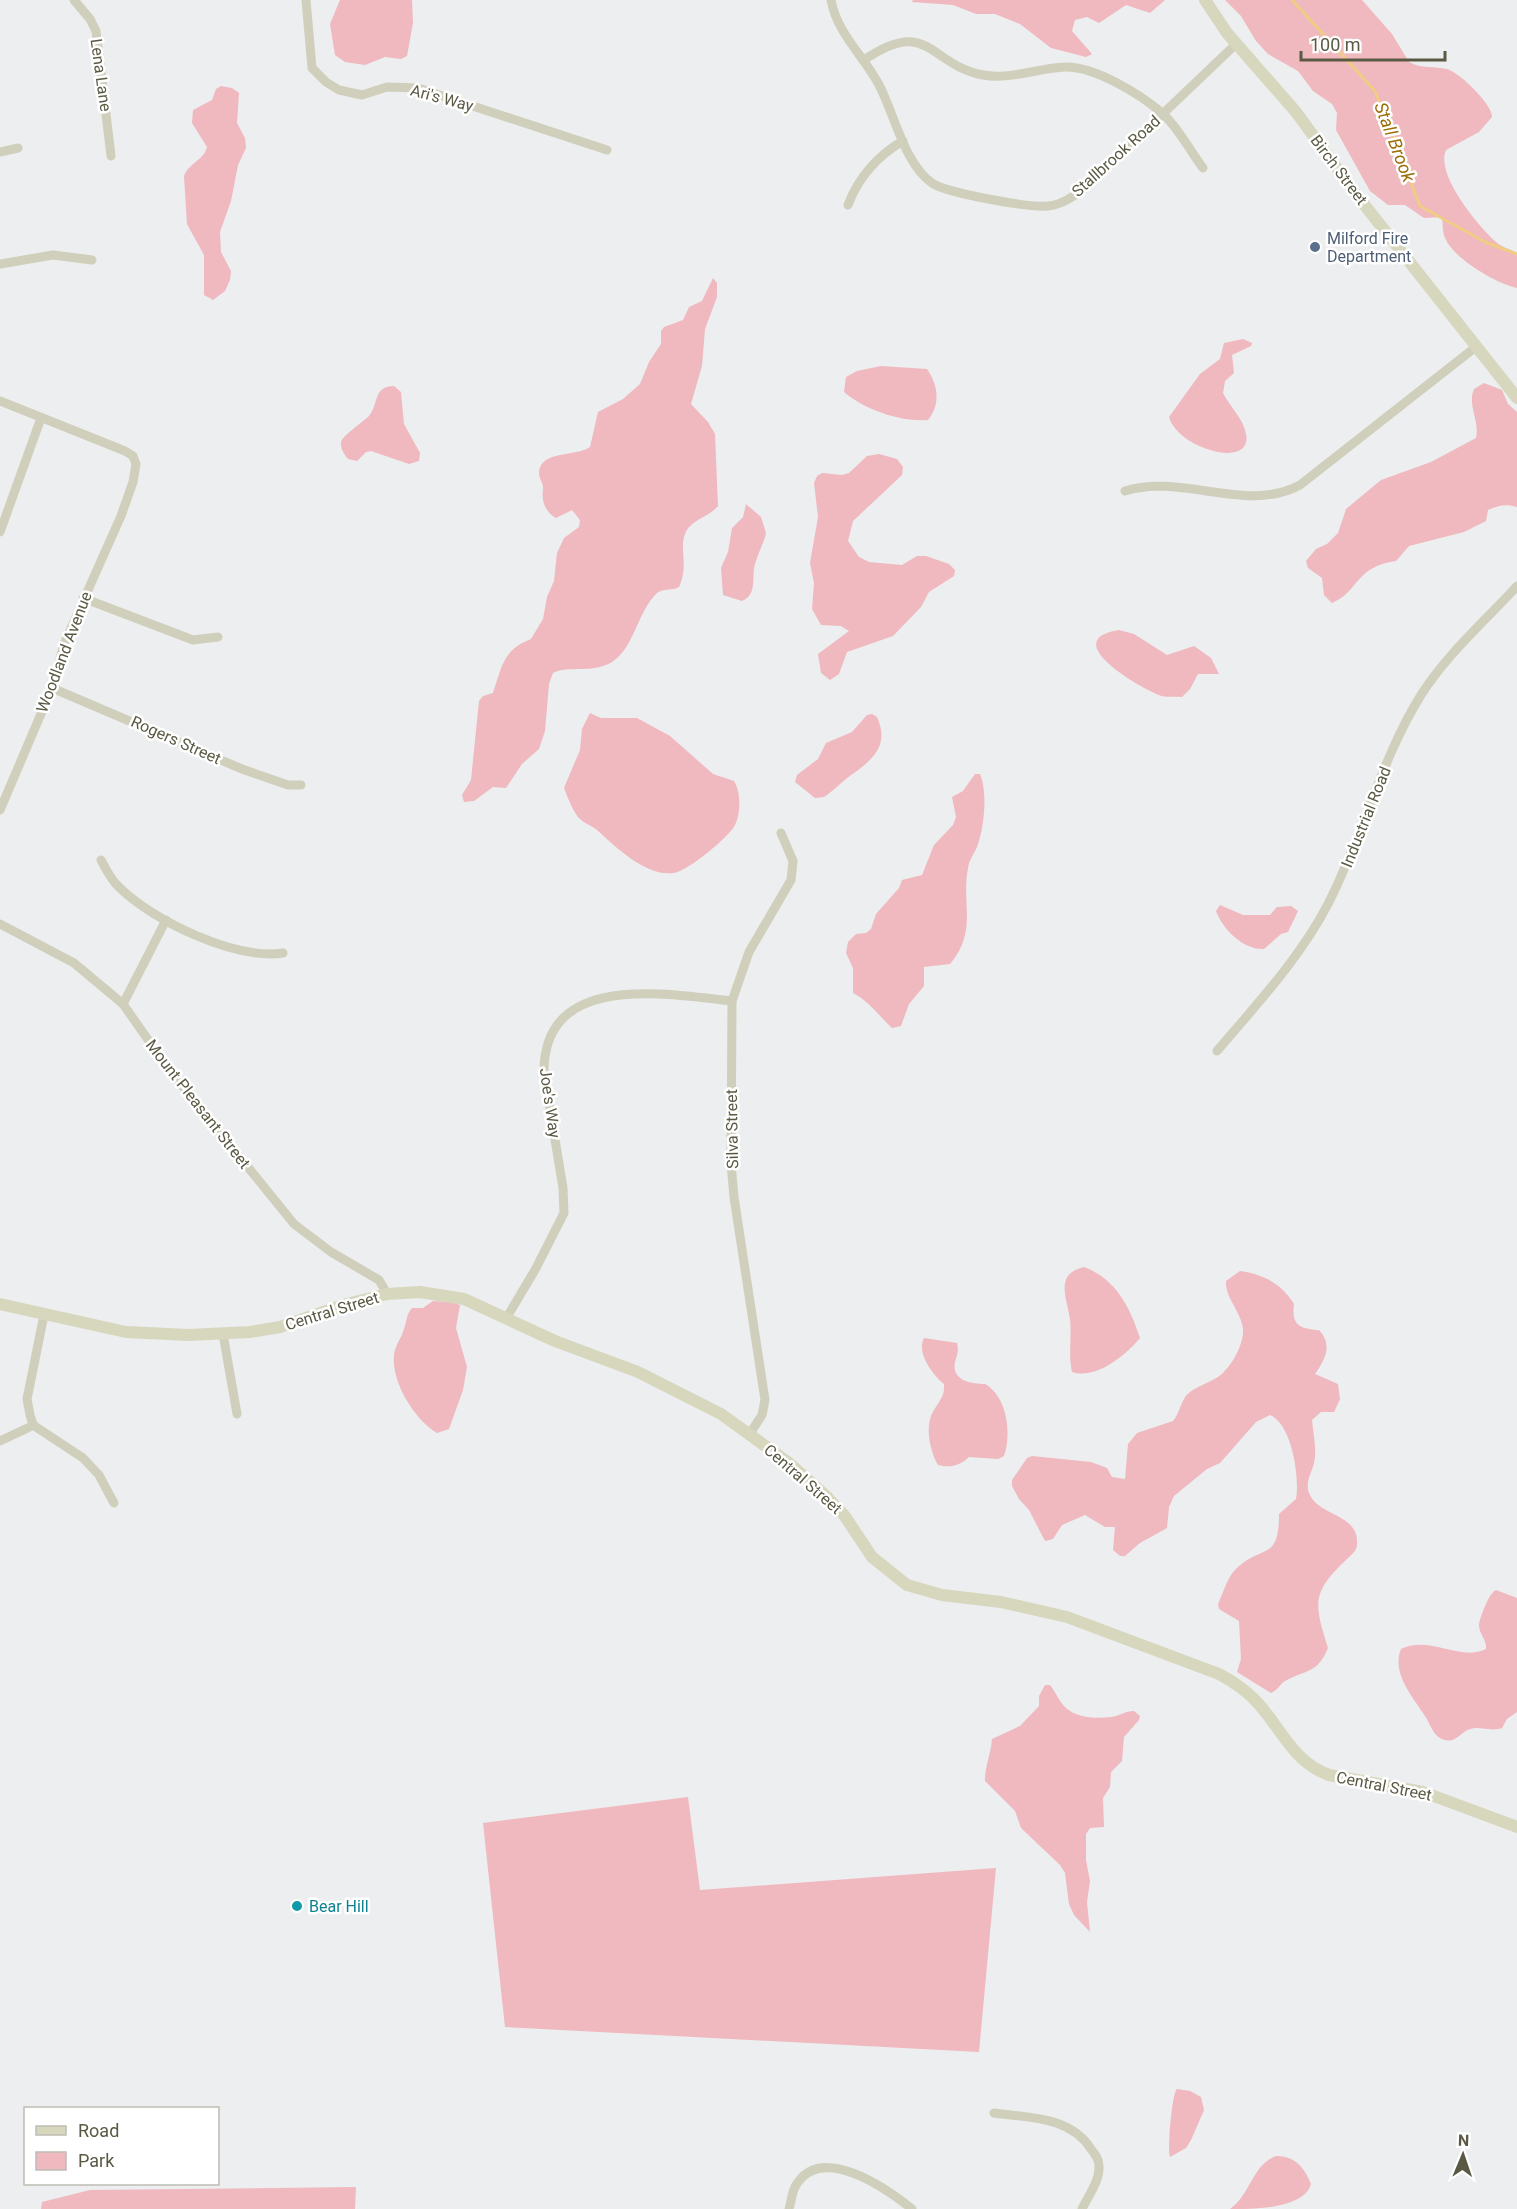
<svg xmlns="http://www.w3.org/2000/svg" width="1517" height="2209" viewBox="0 0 1517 2209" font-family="Roboto,sans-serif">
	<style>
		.green { fill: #f0b8bf }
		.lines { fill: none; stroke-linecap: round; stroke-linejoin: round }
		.stream { stroke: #efcd83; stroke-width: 3 }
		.street { stroke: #d0cfbc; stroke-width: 9 }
		.secondary { stroke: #d7d7be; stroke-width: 12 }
		.service-dot { fill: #5c6f8a; stroke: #fff; stroke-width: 2 }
		.culture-dot { fill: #0f9aa8; stroke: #fff; stroke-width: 2 }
		.labels { text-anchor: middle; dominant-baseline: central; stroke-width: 5; stroke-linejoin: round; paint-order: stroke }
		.street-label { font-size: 16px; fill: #5a5944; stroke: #fff }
		.service-label { font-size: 16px; fill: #4e5e75; stroke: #fff; text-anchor: start }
		.culture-label { font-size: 16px; fill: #0d838f; stroke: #fff; text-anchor: start }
		.water-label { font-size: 18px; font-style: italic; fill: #9c6e08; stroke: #fff }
	</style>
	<rect width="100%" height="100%" fill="#eceeef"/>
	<!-- green -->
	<g class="green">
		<path d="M340 0H412L413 23 407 56 401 59 385 57 365 65 345 62 335 55 330 24Z"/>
		<path d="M913 0H1165L1150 13 1126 5 1099 23 1087 17 1075 20 1072 31 1092 54 1086 57 1051 48 1020 24 995 14H976L953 5 912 2Z"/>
		<path d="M1225 0H1362L1392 34 1409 62C1422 69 1434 66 1447 69 1459 72 1493 105 1492 117L1479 132 1446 150C1435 174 1478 226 1496 242 1501 247 1510 249 1517 253V288C1497 284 1455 259 1446 240 1442 233 1443 224 1442 217L1424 218 1405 205H1388L1370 191 1336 130 1337 113 1332 104 1313 91 1298 71 1268 54 1256 41 1241 16Z"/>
		<path d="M221 86 232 88 239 93 237 123 245 138 246 148 238 165 231 201 220 232 221 252 231 271 230 280 225 291 213 300 204 295V255L187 224 184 176C189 163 204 160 207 147L192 123 193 110 212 100 216 89Z"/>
		<path d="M713 278 717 283V297L705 329 702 366 691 404 708 422 715 434 718 506C709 517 690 520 685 534 679 549 689 565 679 587 672 591 663 588 657 593 637 612 635 647 612 662 593 674 567 665 553 673L549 684 545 731 539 749 522 764 506 788 493 787 474 801 464 802 462 795 471 780 479 701 483 696 493 693C502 666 503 650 531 639L543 619 547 597 554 581 557 553 564 538 579 527 580 520 572 510 556 518C546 513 541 501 543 490 544 483 539 480 539 472 541 450 576 457 590 447L598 412 623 399 640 384 649 362 661 344V331L664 327 683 320 689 307 702 301Z"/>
		<path d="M1243 339 1252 343 1251 346 1232 355 1234 373 1225 381 1223 393C1230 407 1243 418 1246 434 1253 470 1178 449 1169 417L1200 374 1220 359 1224 343Z"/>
		<path d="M881 366 927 369C938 385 941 404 928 420 901 422 865 410 844 392L846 377 857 371Z"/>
		<path d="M1484 383 1502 390 1508 404 1517 412V507C1506 504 1499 505 1488 510L1486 521 1464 532 1409 546 1396 561C1354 567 1360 591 1332 603L1324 595 1322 578 1308 568 1306 561 1316 549 1327 544 1338 533 1346 509 1381 480 1431 462 1476 438C1480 421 1467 405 1474 389Z"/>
		<path d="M394 386 401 392 404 424 420 453 419 461 409 464 371 451 366 452 357 461 348 459C345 455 340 449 341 442 343 435 363 422 369 416 379 404 373 386 394 386Z"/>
		<path d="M879 454 897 459 903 467 902 475 853 521 848 541 859 557 869 562 902 565 917 556H926L949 564 955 570 954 576 929 592 921 607 893 636 847 652 839 674 830 680 821 673 818 654 849 631 841 626 821 625 812 609 814 583 810 563 818 517 814 483 817 476 822 473 842 475 849 473 867 456Z"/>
		<path d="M746 504 761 517 766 533C764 543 758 553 755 564 751 578 758 594 742 601L723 595 721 568 728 552 732 528 743 517Z"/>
		<path d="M1119 630 1134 634 1167 655 1194 646 1211 658 1219 674H1198L1190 689 1182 697C1175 696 1165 698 1159 695 1139 687 1057 640 1119 630Z"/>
		<path d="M590 713 601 718H637L670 736 713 774 734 781C741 792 741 813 735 825 729 837 688 871 674 873 646 877 616 847 597 830 591 825 583 823 578 817 572 809 568 798 564 788L580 750 582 729Z"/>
		<path d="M872 714 877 717C889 744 875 758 854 773 843 780 835 790 824 797L815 798 795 782 797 775 818 759 826 743 852 732 867 715Z"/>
		<path d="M975 774H980C988 793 984 828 977 847 974 854 969 860 968 868 961 905 978 931 950 964L924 967V986L909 1004 901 1026 892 1028C878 1015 869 1001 853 993V968L846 953 848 942 856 934 866 933 871 929 876 914 899 888 902 880 922 875 934 845 953 825 956 817 952 797 963 791Z"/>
		<path d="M1220 905 1243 915H1270L1277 907 1291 906 1298 911 1288 932 1281 934 1264 949C1244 950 1223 930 1216 911Z"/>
		<path d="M1084 1267C1116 1279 1130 1307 1140 1338 1126 1355 1096 1380 1072 1372 1068 1354 1072 1336 1070 1319 1067 1298 1054 1274 1084 1267Z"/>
		<path d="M1240 1271C1263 1274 1282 1284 1294 1304 1291 1325 1300 1329 1319 1330 1333 1345 1325 1360 1315 1374L1338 1384 1340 1399 1334 1412H1321L1312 1420C1313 1432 1316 1445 1315 1457 1314 1472 1302 1482 1311 1497 1322 1516 1359 1515 1357 1544 1357 1551 1352 1554 1347 1559 1311 1593 1314 1603 1328 1648 1317 1674 1307 1669 1285 1681 1279 1685 1278 1690 1271 1693L1237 1672 1241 1659 1239 1621 1219 1609 1218 1604C1223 1594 1227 1578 1235 1570 1262 1543 1279 1563 1279 1514L1296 1499C1300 1478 1292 1424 1270 1415L1256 1422 1220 1463 1207 1469 1174 1496 1169 1507 1167 1528 1140 1543 1125 1556H1120L1113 1550 1115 1527H1105L1085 1515 1062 1525 1053 1539 1045 1541 1029 1510 1019 1499 1012 1486V1480L1027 1458 1032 1456 1091 1462 1107 1468 1112 1477 1125 1479 1128 1444 1137 1433 1173 1421C1180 1413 1181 1399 1189 1393 1197 1386 1209 1383 1218 1377 1231 1368 1244 1345 1243 1329 1241 1311 1225 1298 1226 1281Z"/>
		<path d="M433 1301 452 1302 460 1305 456 1328 467 1367 463 1390 449 1429 437 1433C415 1420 391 1382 394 1355 395 1345 401 1339 404 1329 407 1321 406 1315 412 1308H423Z"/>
		<path d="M924 1338 957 1343C959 1351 957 1355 955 1362 951 1381 972 1384 985 1384 1007 1396 1012 1434 1004 1456L998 1459 969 1457C959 1466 951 1468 938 1465 930 1451 924 1425 934 1410 940 1400 945 1396 944 1384 933 1375 916 1353 924 1338Z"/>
		<path d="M1496 1590 1517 1598V1712L1507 1719 1502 1728C1491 1732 1480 1726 1470 1729 1460 1732 1457 1743 1445 1740 1433 1737 1431 1725 1425 1716 1413 1697 1391 1673 1401 1649 1430 1635 1460 1662 1486 1649 1487 1640 1479 1634 1479 1625 1480 1617 1489 1593 1496 1590Z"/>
		<path d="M1045 1685H1050C1056 1692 1059 1702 1066 1708 1077 1718 1097 1719 1111 1717 1119 1716 1125 1711 1134 1711L1140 1716 1139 1720 1124 1737 1122 1761 1111 1772 1110 1787 1103 1798 1104 1827 1090 1828 1086 1834V1860L1090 1881 1087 1902 1090 1932 1074 1915 1069 1904 1065 1873 1060 1865 1021 1828 1015 1811 985 1781C985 1765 991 1754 992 1739L1020 1726 1039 1706V1696Z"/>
		<path d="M688 1797 700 1890 996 1868 979 2052 505 2027 483 1823Z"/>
		<path d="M1177 2089 1190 2091 1201 2097 1204 2110 1191 2140 1186 2148 1170 2157C1167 2149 1172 2093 1177 2089Z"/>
		<path d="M1276 2156C1295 2156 1304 2167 1311 2184 1304 2209 1253 2209 1230 2209 1251 2194 1252 2165 1276 2156Z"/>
		<path d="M356 2187 355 2209H41L42 2202 90 2190Z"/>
	</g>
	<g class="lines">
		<!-- stream -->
		<path class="stream" d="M1292 0 1375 91 1420 206 1485 242 1517 254"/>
		<!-- street -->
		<g class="street">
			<path d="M74 0 90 19 96 31 111 156"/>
			<path d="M306 0 312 68 326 82 339 90 362 95 387 87 418 88 607 150"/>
			<path d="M831 0C837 33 862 54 878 83 894 112 904 164 932 183 946 193 1030 208 1048 206 1062 205 1074 196 1085 188L1236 44"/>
			<path d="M864 60C929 16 928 64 983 75 1009 80 1039 68 1065 67 1094 66 1140 94 1162 113 1178 127 1190 151 1203 168"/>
			<path d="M0 152 18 148"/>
			<path d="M848 205C858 178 878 155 903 141"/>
			<path d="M0 264 53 255 92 260"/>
			<path d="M0 401 125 451 133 456 136 464 133 482 121 516 64 644 52 688 0 810"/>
			<path d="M1125 491C1181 473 1247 514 1300 485L1477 346"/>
			<path d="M0 532 41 418"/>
			<path d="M83 598 193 640 218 637"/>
			<path d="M52 688 242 769 288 785H301"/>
			<path d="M101 860C106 869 111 880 119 887 153 921 235 960 283 953"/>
			<path d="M0 924 74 963 123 1004 170 1071 294 1224 331 1252 379 1280 387 1294"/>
			<path d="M123 1004 166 920"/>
			<path d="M1217 1051C1257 1004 1301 957 1329 902 1363 835 1381 759 1421 695 1446 655 1485 621 1517 586"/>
			<path d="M44 1315 27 1399 30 1415 33 1425 83 1458 99 1475 114 1503"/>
			<path d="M507 1317 535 1270 564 1213 563 1188 544 1073C543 971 665 994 732 1001"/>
			<path d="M223 1334 237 1414"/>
			<path d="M749 1435 762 1415 765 1400 734 1197 731 1163 732 1001 749 952 791 880 793 861 781 833"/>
			<path d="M0 1441 34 1425"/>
			<path d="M994 2113C1029 2118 1070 2116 1091 2149 1095 2154 1099 2159 1099 2166 1100 2181 1088 2196 1082 2209"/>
			<path d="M789 2209C791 2202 792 2193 795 2187 820 2141 887 2189 912 2209"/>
		</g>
		<!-- secondary -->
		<g class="secondary">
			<path d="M1205 0 1227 33 1296 112 1355 193 1517 398"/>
			<path d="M0 1304 126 1332 189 1335 250 1332 280 1327 347 1304 387 1294 420 1292 464 1299 555 1341 638 1372 721 1414 789 1463 827 1497 844 1515 872 1557 907 1585 942 1595 1001 1602 1067 1617 1219 1674C1232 1681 1243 1688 1254 1699 1280 1725 1291 1761 1329 1775L1423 1792 1517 1827"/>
		</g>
	</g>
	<!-- markers -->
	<circle class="service-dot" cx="1315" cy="247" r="6"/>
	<circle class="culture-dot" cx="297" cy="1906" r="6"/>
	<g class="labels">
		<!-- street labels -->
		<g class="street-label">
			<text transform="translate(101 75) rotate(82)">Lena Lane</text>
			<text transform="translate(442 98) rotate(15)">Ari's Way</text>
			<text transform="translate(1116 156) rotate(-42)">Stallbrook Road</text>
			<text transform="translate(1339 170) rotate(53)">Birch Street</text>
			<text transform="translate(64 652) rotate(-69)">Woodland Avenue</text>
			<text transform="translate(176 740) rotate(24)">Rogers Street</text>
			<text transform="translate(1366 817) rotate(-68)">Industrial Road</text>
			<text transform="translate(550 1103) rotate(82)">Joe's Way</text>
			<text transform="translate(198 1104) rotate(52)">Mount Pleasant Street</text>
			<text transform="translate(732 1129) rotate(-91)">Silva Street</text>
			<text transform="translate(332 1311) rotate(-17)">Central Street</text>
			<text transform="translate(803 1479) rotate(41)">Central Street</text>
			<text transform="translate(1384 1786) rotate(11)">Central Street</text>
		</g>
		<!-- service labels -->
		<g class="service-label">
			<text x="1327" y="238">Milford Fire<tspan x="1327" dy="18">Department</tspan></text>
		</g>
		<!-- culture labels -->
		<g class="culture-label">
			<text x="309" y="1906">Bear Hill</text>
		</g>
		<!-- water labels -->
		<g class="water-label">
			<text transform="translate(1395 142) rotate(69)">Stall Brook</text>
		</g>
	</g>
	<!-- legend -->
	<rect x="24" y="2107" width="195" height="78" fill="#ffffff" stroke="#bdbdb4" stroke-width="1.5"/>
	<rect x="36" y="2126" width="30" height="9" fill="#d7d7be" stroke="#bdbdb4" stroke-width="1.5"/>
	<text x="78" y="2137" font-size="18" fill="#5a5944">Road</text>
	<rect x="36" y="2152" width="30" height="18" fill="#f0b8bf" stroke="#bdbdb4" stroke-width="1.5"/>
	<text x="78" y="2167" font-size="18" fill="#5a5944">Park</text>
	<!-- north arrow -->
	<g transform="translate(1463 2155) rotate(2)" stroke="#ffffff" stroke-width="4.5" paint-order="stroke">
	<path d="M0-4.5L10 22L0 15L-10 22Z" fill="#5a5944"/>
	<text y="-9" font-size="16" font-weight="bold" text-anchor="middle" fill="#5a5944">N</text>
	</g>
	<!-- scale -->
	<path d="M1301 51v9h144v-9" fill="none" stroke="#5a5944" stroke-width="3"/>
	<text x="1310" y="51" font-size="18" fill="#5a5944" stroke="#ffffff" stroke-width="4.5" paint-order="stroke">100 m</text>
</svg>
